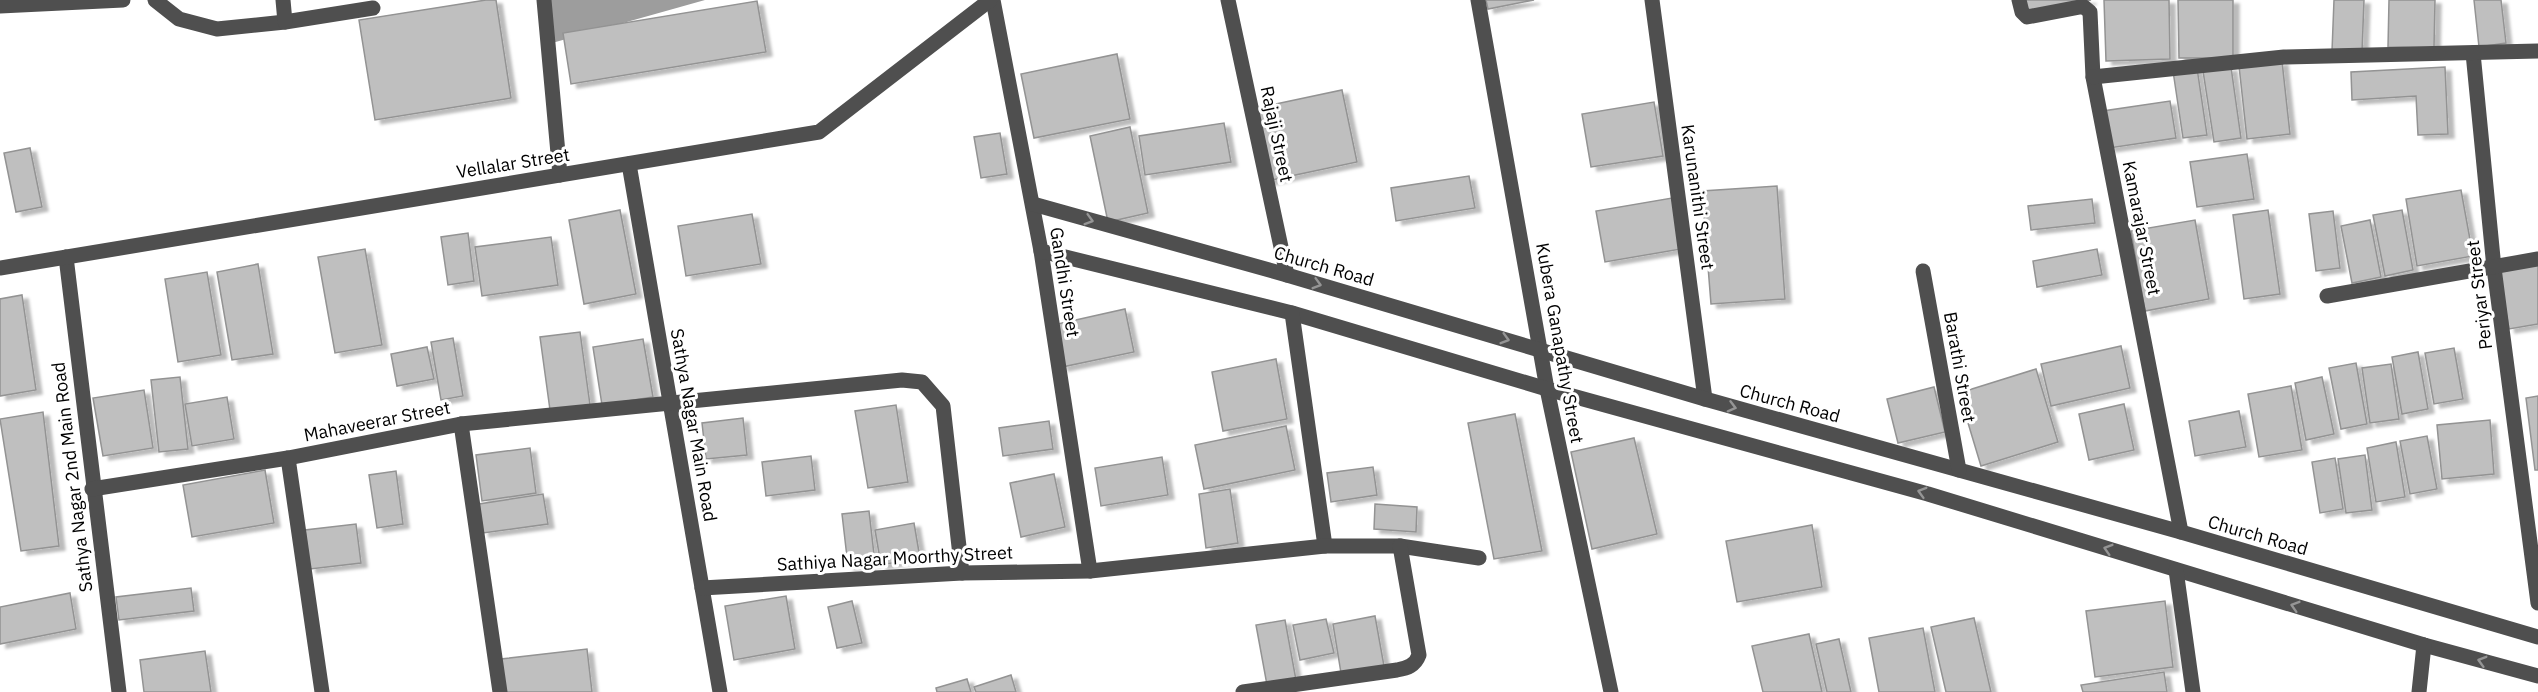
<svg xmlns="http://www.w3.org/2000/svg" width="2538" height="692" viewBox="0 0 2538 692" font-family="'IBM Plex Sans',sans-serif">
	<style>
		.water { fill: #9d9d9d }
		.building { fill: #bfbfbf; stroke: #939393; stroke-width: 1.5; filter: url(#shadow) }
		.lines { fill: none; stroke-linecap: round; stroke-linejoin: round }
		.minor { stroke: #4f4f4f; stroke-width: 15 }
		.oneway { stroke: #959595 }
		.labels { text-anchor: middle; dominant-baseline: central; stroke-width: 6; stroke-linejoin: round; paint-order: stroke }
		.street-label { font-size: 18px; fill: #000; stroke: #fff }
	</style>
	<defs>
		<filter id="shadow"><feDropShadow dx="6" dy="4" stdDeviation="1.5" flood-color="#0004"/></filter>
	</defs>
	<rect width="100%" height="100%" fill="#fff"/>
	<!-- water -->
	<path class="water" d="M548 0H705L552 43Z"/>
	<!-- building -->
	<g class="building">
		<path d="M486 0H496L511 98 375 120 359 20Z"/>
		<path d="M1486 0H1534L1488 9Z"/>
		<path d="M2024 0H2091L2026 11Z"/>
		<path d="M2104 0H2169L2170 59 2106 61Z"/>
		<path d="M2178 0H2233V58H2179Z"/>
		<path d="M2334 0H2364L2362 52 2332 51Z"/>
		<path d="M2389 0H2435L2434 48 2388 47Z"/>
		<path d="M2474 0H2501L2506 43 2479 47Z"/>
		<path d="M757 1 766 52 571 84 563 33Z"/>
		<path d="M1117 54 1130 119 1034 138 1021 74Z"/>
		<path d="M2282 61 2290 134 2247 139 2239 66Z"/>
		<path d="M2231 67 2241 138 2214 142 2203 71Z"/>
		<path d="M2445 67 2448 134 2418 135 2416 96 2352 100 2351 72Z"/>
		<path d="M2197 68 2207 135 2183 138 2173 71Z"/>
		<path d="M1342 90 1357 162 1267 181 1252 109Z"/>
		<path d="M2170 101 2176 138 2109 148 2103 111Z"/>
		<path d="M1654 102 1663 156 1591 167 1582 114Z"/>
		<path d="M1224 123 1231 162 1145 175 1139 136Z"/>
		<path d="M1130 127 1148 213 1108 222 1090 136Z"/>
		<path d="M1000 133 1007 174 981 178 974 137Z"/>
		<path d="M30 148 42 207 16 212 4 153Z"/>
		<path d="M2247 154 2254 199 2197 207 2190 162Z"/>
		<path d="M1469 176 1475 208 1396 221 1391 188Z"/>
		<path d="M1777 186 1785 299 1711 304 1702 191Z"/>
		<path d="M2461 190 2473 256 2417 266 2406 199Z"/>
		<path d="M1672 198 1681 249 1605 262 1596 211Z"/>
		<path d="M2092 199 2095 223 2031 230 2028 206Z"/>
		<path d="M620 210 636 294 584 304 569 220Z"/>
		<path d="M2268 210 2280 294 2244 299 2233 215Z"/>
		<path d="M2402 210 2413 270 2385 276 2373 215Z"/>
		<path d="M2333 211 2340 268 2316 271 2309 214Z"/>
		<path d="M752 214 761 264 686 276 678 226Z"/>
		<path d="M2195 220 2209 299 2145 311 2131 231Z"/>
		<path d="M2370 220 2381 277 2352 283 2341 226Z"/>
		<path d="M468 233 474 281 448 285 441 237Z"/>
		<path d="M551 237 558 285 482 296 475 247Z"/>
		<path d="M365 249 382 345 335 353 318 257Z"/>
		<path d="M2097 249 2102 275 2037 287 2033 261Z"/>
		<path d="M258 264 273 354 232 360 217 272Z"/>
		<path d="M2538 265V324L2509 329 2499 272Z"/>
		<path d="M207 272 221 355 178 362 165 279Z"/>
		<path d="M22 295 36 390 0 396V299Z"/>
		<path d="M1125 309 1134 352 1062 367 1053 325Z"/>
		<path d="M580 332 590 405 550 410 540 337Z"/>
		<path d="M453 338 463 396 441 400 431 342Z"/>
		<path d="M643 339 653 397 602 405 593 347Z"/>
		<path d="M2121 346 2130 388 2051 406 2041 364Z"/>
		<path d="M427 347 434 379 397 386 391 354Z"/>
		<path d="M2454 348 2463 399 2434 404 2425 353Z"/>
		<path d="M2418 352 2428 409 2402 414 2392 357Z"/>
		<path d="M1276 359 1287 419 1223 431 1212 372Z"/>
		<path d="M2356 363 2367 424 2341 429 2329 368Z"/>
		<path d="M2391 364 2399 419 2370 423 2362 368Z"/>
		<path d="M2036 369 2058 442 1981 466 1959 393Z"/>
		<path d="M180 377 188 449 159 452 151 380Z"/>
		<path d="M2322 377 2334 434 2306 440 2295 383Z"/>
		<path d="M2291 386 2302 450 2259 457 2248 394Z"/>
		<path d="M1934 387 1945 432 1898 443 1887 399Z"/>
		<path d="M144 390 153 448 103 456 93 398Z"/>
		<path d="M2538 396V470H2535L2526 398Z"/>
		<path d="M227 397 234 439 192 446 185 404Z"/>
		<path d="M2124 404 2134 450 2089 460 2079 414Z"/>
		<path d="M896 405 908 482 868 488 855 411Z"/>
		<path d="M2239 411 2246 447 2195 456 2189 421Z"/>
		<path d="M43 412 59 546 21 551 0 419Z"/>
		<path d="M1515 414 1542 551 1494 559 1468 423Z"/>
		<path d="M743 418 747 455 706 459 702 423Z"/>
		<path d="M2490 420 2494 474 2442 479 2437 425Z"/>
		<path d="M1049 421 1053 449 1003 456 999 428Z"/>
		<path d="M1286 426 1295 470 1204 489 1195 445Z"/>
		<path d="M2427 436 2437 489 2410 494 2400 441Z"/>
		<path d="M1634 438 1657 534 1592 549 1571 452Z"/>
		<path d="M2396 442 2405 497 2376 502 2367 448Z"/>
		<path d="M530 448 536 493 482 501 476 455Z"/>
		<path d="M2365 455 2372 510 2346 513 2338 459Z"/>
		<path d="M811 456 815 490 766 496 762 462Z"/>
		<path d="M1162 457 1168 495 1101 506 1095 468Z"/>
		<path d="M2335 458 2343 509 2320 513 2312 462Z"/>
		<path d="M1373 467 1377 495 1331 502 1327 473Z"/>
		<path d="M265 470 274 523 192 537 183 485Z"/>
		<path d="M396 471 403 524 377 528 369 475Z"/>
		<path d="M1054 474 1065 527 1021 537 1010 483Z"/>
		<path d="M1230 489 1238 543 1206 548 1199 494Z"/>
		<path d="M543 494 548 524 483 533 479 504Z"/>
		<path d="M1375 504 1417 507 1416 532 1374 529Z"/>
		<path d="M869 511 875 563 848 566 842 514Z"/>
		<path d="M914 523 920 558 881 565 875 530Z"/>
		<path d="M356 524 361 563 310 569 305 530Z"/>
		<path d="M1812 525 1822 587 1737 602 1726 541Z"/>
		<path d="M191 588 194 611 119 620 116 597Z"/>
		<path d="M70 593 76 629 0 644V607Z"/>
		<path d="M786 596 795 649 734 660 725 606Z"/>
		<path d="M852 601 862 643 837 648 828 607Z"/>
		<path d="M2165 601 2173 667 2095 677 2086 611Z"/>
		<path d="M1375 616 1384 666 1341 673 1333 624Z"/>
		<path d="M1974 618 1991 692H1946L1931 627Z"/>
		<path d="M1326 619 1334 653 1300 660 1293 625Z"/>
		<path d="M1285 620 1296 680 1267 685 1256 625Z"/>
		<path d="M1923 628 1935 692H1879L1869 638Z"/>
		<path d="M1809 634 1822 692H1763L1752 646Z"/>
		<path d="M1839 639 1851 692H1827L1816 644Z"/>
		<path d="M587 649 592 692H505L501 659Z"/>
		<path d="M205 651 211 692H144L140 660Z"/>
		<path d="M2164 672 2167 692H2083L2081 685Z"/>
		<path d="M1011 675 1016 692H976L974 687Z"/>
		<path d="M967 679 971 692H937L936 688Z"/>
	</g>
	<g class="lines">
		<!-- minor -->
		<g class="minor">
			<path d="M155 0 179 19 217 29 285 22 373 8"/>
			<path d="M283 0 285 22"/>
			<path d="M544 0 560 175"/>
			<path d="M993 0 1041 251 1090 571"/>
			<path d="M1228 0 1287 275"/>
			<path d="M1478 0 1547 389 1611 692"/>
			<path d="M1652 0 1705 399"/>
			<path d="M2019 0 2022 12 2027 17 2080 7H2084L2090 12 2093 77 2181 532"/>
			<path d="M0 6 123 0"/>
			<path d="M2473 53 2494 268 2538 603"/>
			<path d="M2093 77 2284 57 2538 51"/>
			<path d="M629 164 720 692"/>
			<path d="M1033 204 1287 275 1705 399 2181 532 2538 637"/>
			<path d="M1041 251 1292 313 1547 389 1928 494 2424 645 2538 676"/>
			<path d="M66 257 119 692"/>
			<path d="M0 268 819 132 990 0"/>
			<path d="M1923 271 1959 470"/>
			<path d="M2327 296 2538 259"/>
			<path d="M1292 313 1325 546"/>
			<path d="M461 424 500 692"/>
			<path d="M288 458 322 692"/>
			<path d="M92 489 288 458 461 424 902 380 922 382 943 406 962 573"/>
			<path d="M2176 570 2193 692"/>
			<path d="M702 588 962 573 1090 571 1325 546H1400L1479 558"/>
			<path d="M1243 692 1397 670C1407 668 1415 666 1419 655L1400 546"/>
			<path d="M2419 692 2424 645"/>
		</g>
	</g>
	<!-- one-way arrows -->
	<defs><path id="oneway-chevron" d="M-2-3.5L2.5 0L-2 3.5" fill="none" stroke-width="1.6" stroke-linecap="round" stroke-linejoin="round" transform="scale(1.5)"/></defs>
	<g class="oneway">
		<use href="#oneway-chevron" transform="translate(1089 220) rotate(16)"/>
		<use href="#oneway-chevron" transform="translate(1317 284) rotate(16)"/>
		<use href="#oneway-chevron" transform="translate(1505 339) rotate(16)"/>
		<use href="#oneway-chevron" transform="translate(1732 407) rotate(15)"/>
		<use href="#oneway-chevron" transform="translate(1922 492) rotate(-164)"/>
		<use href="#oneway-chevron" transform="translate(2108 549) rotate(-163)"/>
		<use href="#oneway-chevron" transform="translate(2295 606) rotate(-163)"/>
		<use href="#oneway-chevron" transform="translate(2482 661) rotate(-164)"/>
	</g>
	<g class="labels">
		<!-- street labels -->
		<g class="street-label">
			<text transform="translate(1277 134) rotate(78)">Rajaji Street</text>
			<text transform="translate(513 163) rotate(-9)">Vellalar Street</text>
			<text transform="translate(1698 197) rotate(82)">Karunanithi Street</text>
			<text transform="translate(2142 228) rotate(79)">Kamarajar Street</text>
			<text transform="translate(1324 266) rotate(16)">Church Road</text>
			<text transform="translate(1065 282) rotate(81)">Gandhi Street</text>
			<text transform="translate(2479 295) rotate(-97)">Periyar Street</text>
			<text transform="translate(1560 343) rotate(80)">Kubera Ganapathy Street</text>
			<text transform="translate(1960 367) rotate(80)">Barathi Street</text>
			<text transform="translate(1790 403) rotate(15)">Church Road</text>
			<text transform="translate(377 421) rotate(-11)">Mahaveerar Street</text>
			<text transform="translate(694 425) rotate(80)">Sathya Nagar Main Road</text>
			<text transform="translate(72 477) rotate(-97)">Sathya Nagar 2nd Main Road</text>
			<text transform="translate(2258 535) rotate(16)">Church Road</text>
			<text transform="translate(895 558) rotate(-3)">Sathiya Nagar Moorthy Street</text>
		</g>
	</g>
</svg>
